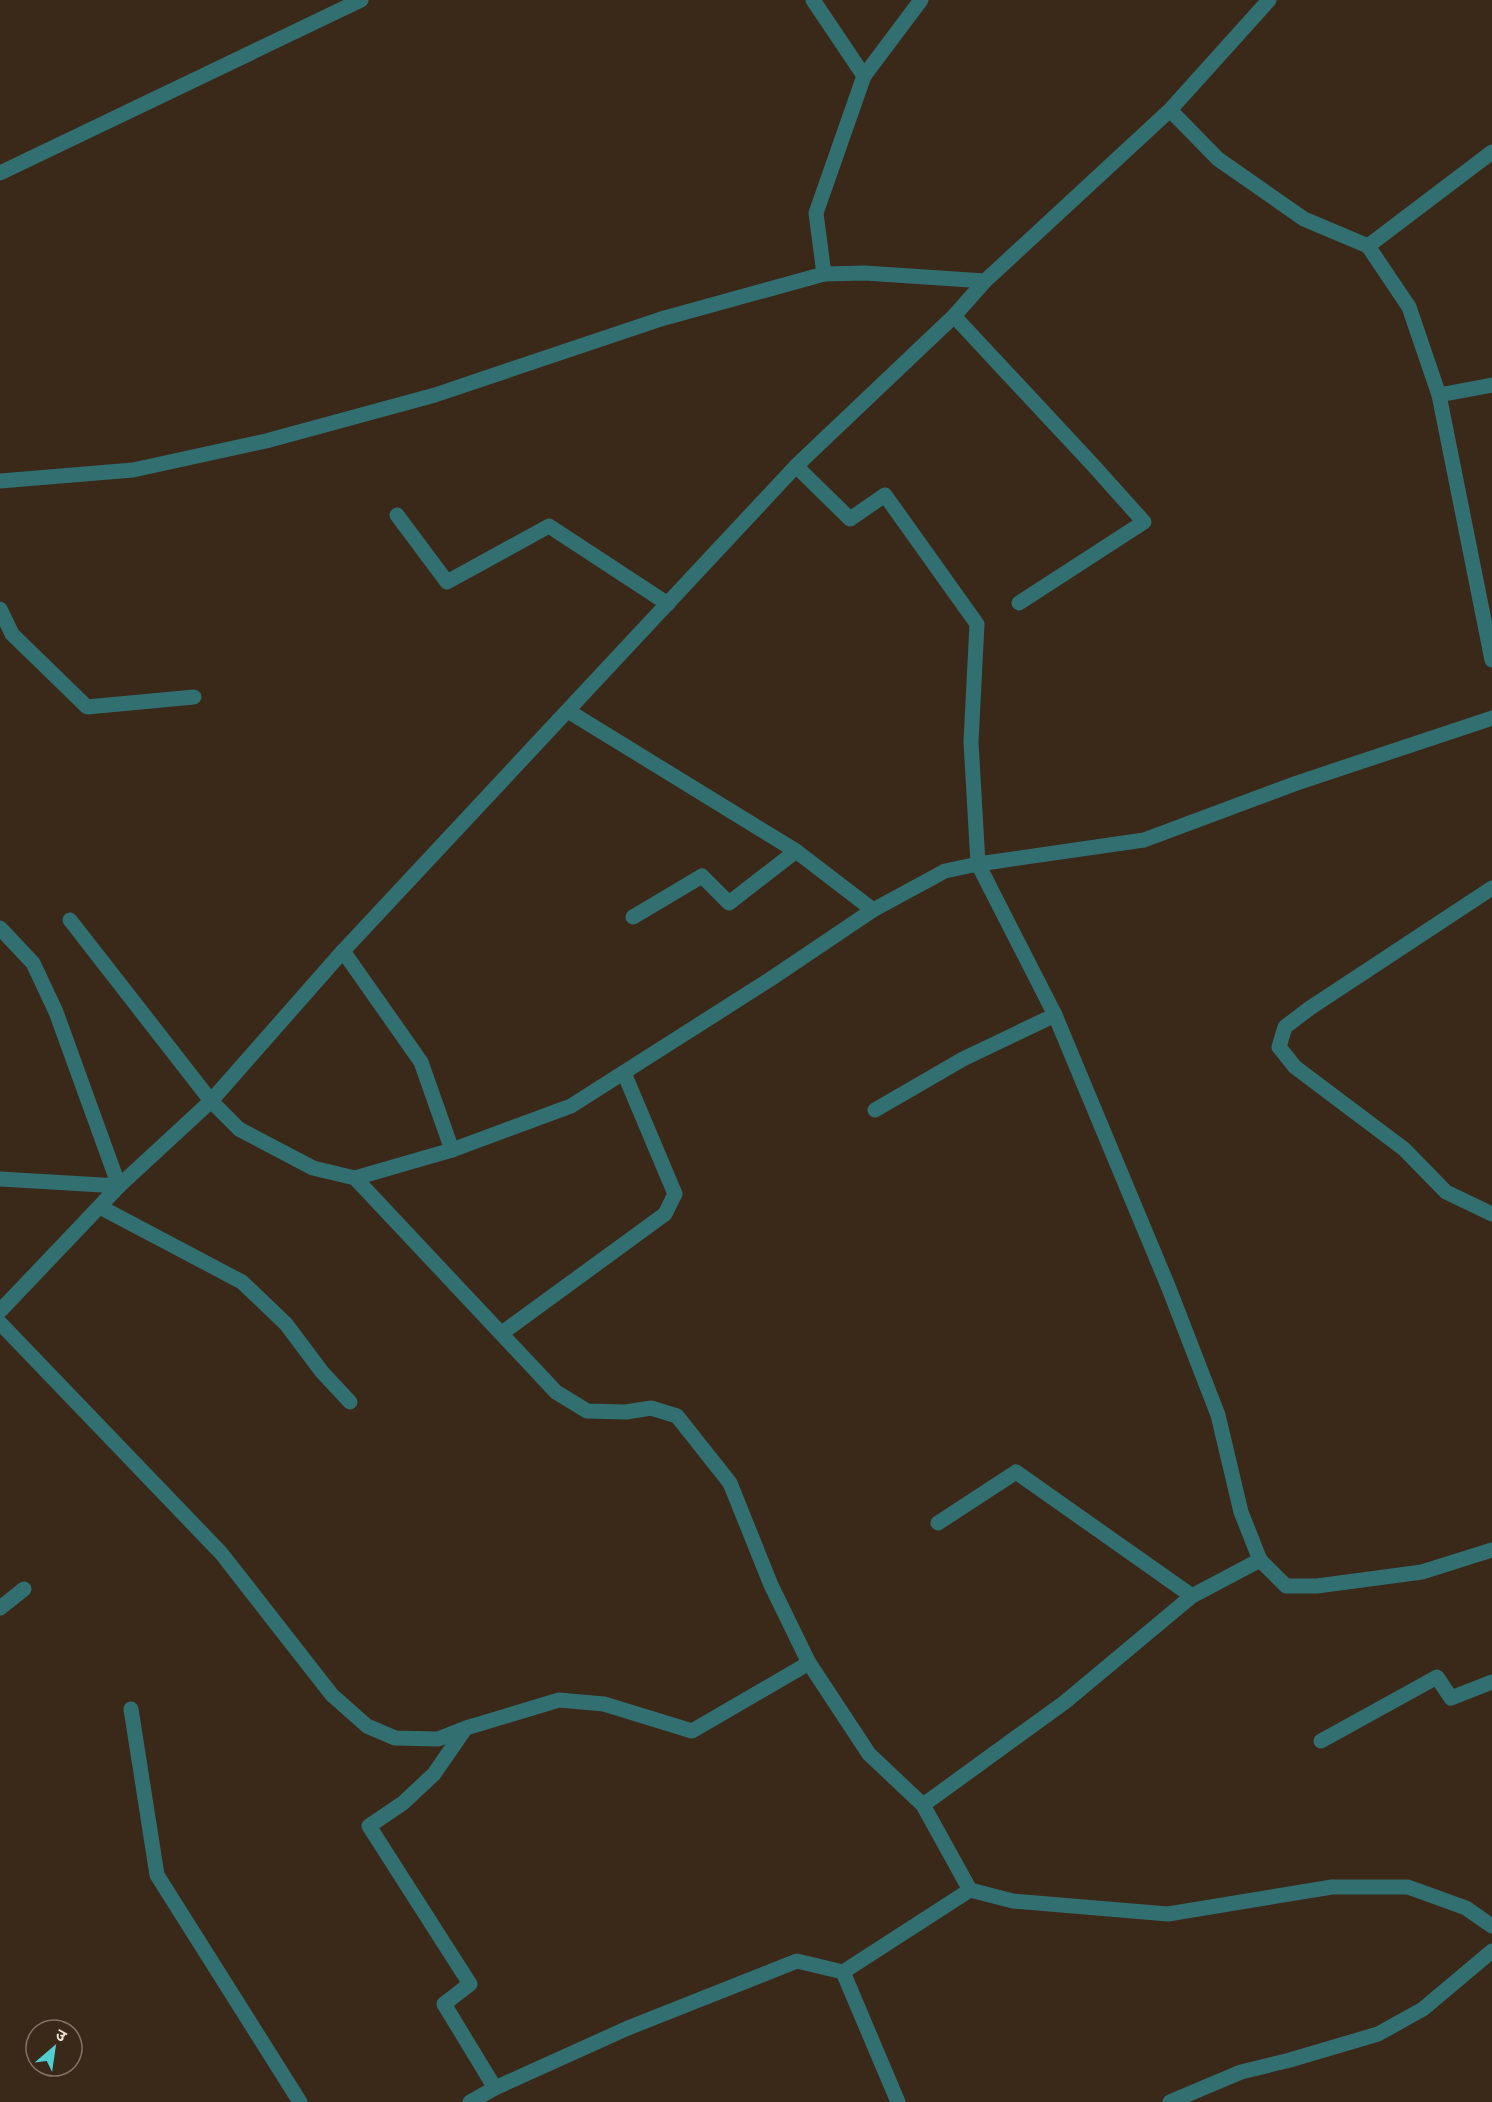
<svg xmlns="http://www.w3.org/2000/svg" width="1492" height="2102" viewBox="0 0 1492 2102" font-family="'DejaVu Sans','Noto Sans Devanagari',sans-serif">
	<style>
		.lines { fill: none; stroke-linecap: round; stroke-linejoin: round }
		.minor { stroke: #326f71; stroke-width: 15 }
	</style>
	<rect width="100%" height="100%" fill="#3a2819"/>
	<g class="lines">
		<!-- minor -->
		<g class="minor">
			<path d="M813 0 864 76"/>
			<path d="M1170 110 1218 159 1304 219 1368 246 1409 307 1439 395 1492 660"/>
			<path d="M0 173 361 0"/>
			<path d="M1368 246 1492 152"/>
			<path d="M824 274 816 213 864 76 921 0"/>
			<path d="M954 316 1092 464 1144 522 1019 603"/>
			<path d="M1439 395 1492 385"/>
			<path d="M796 466 850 519 885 495 977 624 971 742 978 864 1055 1015 1168 1286 1218 1415 1241 1512 1260 1560 1286 1586H1317L1422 1572 1492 1550"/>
			<path d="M0 481 133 470 266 441 435 395 661 319 824 274 865 273 985 281"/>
			<path d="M397 515 447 582 549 526 668 604"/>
			<path d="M0 609 12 634 87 707 194 697"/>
			<path d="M568 711 796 851"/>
			<path d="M1492 888 1310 1008 1285 1027 1279 1047 1295 1067 1404 1149 1446 1192 1492 1214"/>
			<path d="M633 917 702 876 729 903 796 851 873 910"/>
			<path d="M70 920 211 1101 239 1129 313 1168 355 1178 556 1392 587 1411 626 1412 651 1408 677 1416 730 1483 771 1585 809 1663 869 1754 923 1805 970 1890 1013 1901 1168 1914 1332 1887H1408L1466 1908 1492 1926"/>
			<path d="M0 928 33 963 56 1012 119 1186 0 1179"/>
			<path d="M343 951 421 1062 452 1150"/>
			<path d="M875 1110 963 1059 1055 1015"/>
			<path d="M355 1178 452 1150 571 1106 769 980 873 910 945 871 978 864 1144 840 1297 783 1492 718"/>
			<path d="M100 1207 242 1282 286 1324 322 1372 350 1402"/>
			<path d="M0 1311 119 1186 211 1101 343 951 796 466 954 316 985 281 1170 110 1269 0"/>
			<path d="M0 1323 221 1553 332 1695 367 1726 395 1738 438 1739 466 1728 559 1700 604 1704 692 1731 809 1663"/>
			<path d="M502 1333 665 1214 675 1194 624 1073"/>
			<path d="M938 1523 1016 1472 1192 1596"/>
			<path d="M0 1608 24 1589"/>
			<path d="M131 1709 157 1875 300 2102"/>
			<path d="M465 1729 434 1774 403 1803 369 1826 470 1984 444 2004 495 2088"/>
			<path d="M1321 1741 1437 1677 1451 1698 1492 1682"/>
			<path d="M923 1805 1065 1702 1192 1596 1260 1560"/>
			<path d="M843 1972 898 2102"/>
			<path d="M470 2102 495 2088 628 2028 797 1961 843 1972 970 1890"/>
			<path d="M1170 2102 1241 2072 1290 2060 1378 2034 1423 2009 1492 1951"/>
		</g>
	</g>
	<!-- north arrow -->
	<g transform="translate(54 2048) rotate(29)"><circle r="28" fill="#3a2819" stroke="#817265" stroke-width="1.5"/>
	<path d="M0-4.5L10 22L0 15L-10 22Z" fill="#52cdd0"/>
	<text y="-9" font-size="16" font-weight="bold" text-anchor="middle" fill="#ece0d7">उ</text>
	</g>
</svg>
